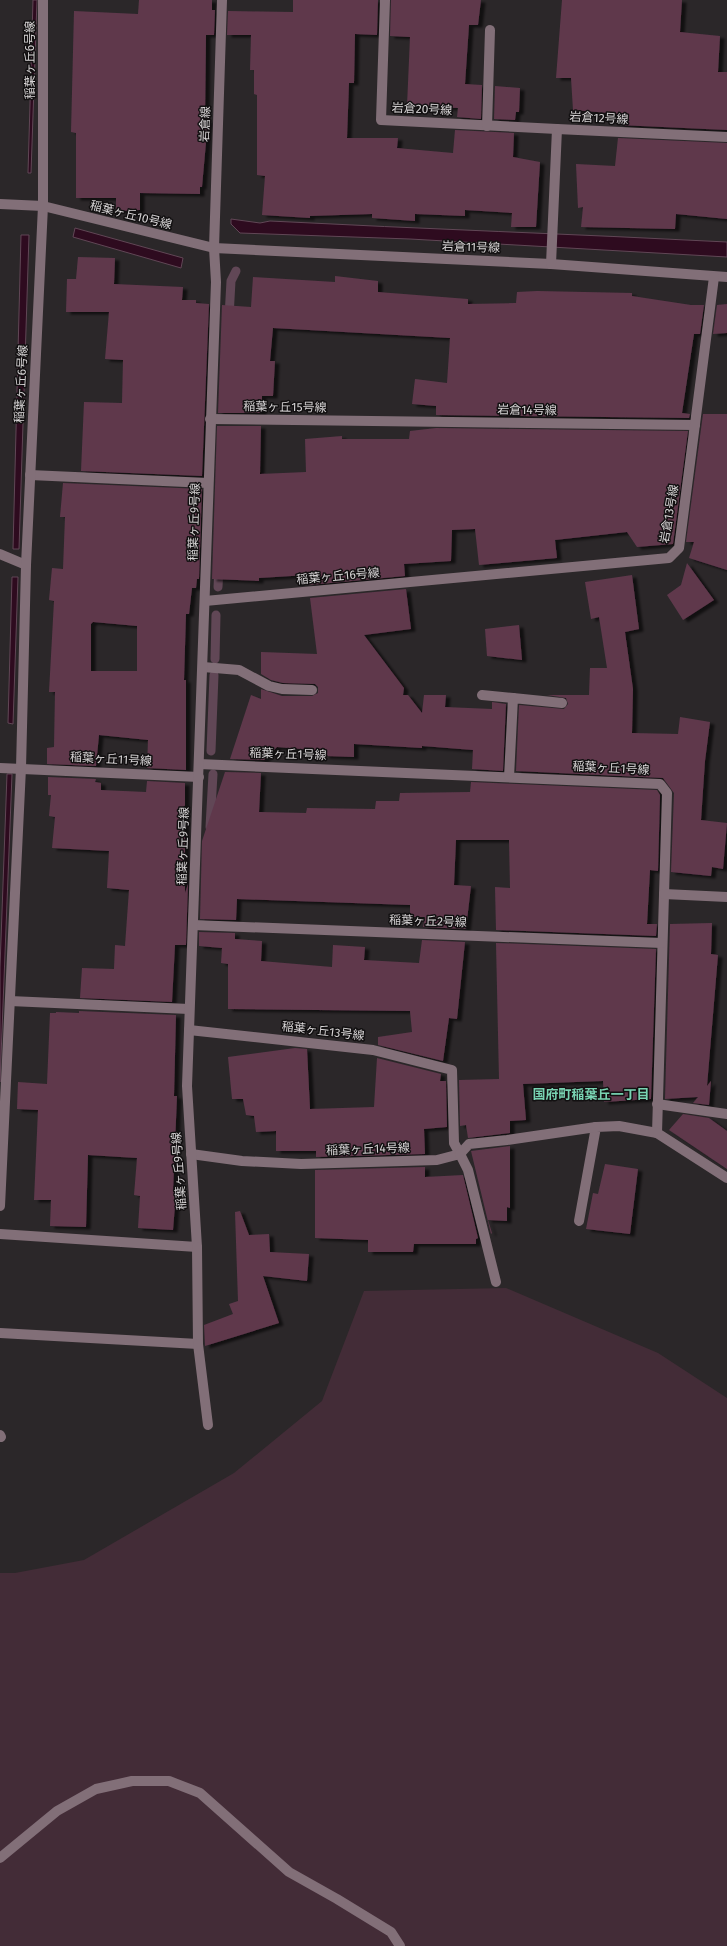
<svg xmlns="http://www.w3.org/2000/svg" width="727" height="1946" viewBox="0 0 727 1946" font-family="'Fira Sans','Noto Sans JP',sans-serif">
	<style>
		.green { fill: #432c37 }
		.water { fill: #2e0b1f; stroke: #614756 }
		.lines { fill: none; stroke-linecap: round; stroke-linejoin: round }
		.stream { stroke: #614756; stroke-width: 9 }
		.building { fill: #5f384c; fill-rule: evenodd; filter: url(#shadow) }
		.minor { stroke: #826f78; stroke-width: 10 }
		.labels { text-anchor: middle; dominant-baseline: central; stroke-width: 3; stroke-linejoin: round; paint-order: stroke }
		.street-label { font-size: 12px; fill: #d7d4d5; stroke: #121011 }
		.neighbourhood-label { font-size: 13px; font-weight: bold; fill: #79d4b3; stroke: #121011 }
	</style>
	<defs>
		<filter id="shadow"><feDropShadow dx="4.5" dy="2.5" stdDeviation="1" flood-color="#0009"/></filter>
	</defs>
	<rect width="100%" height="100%" fill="#2b2729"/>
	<!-- green -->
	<path class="green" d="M506 1288 658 1353 727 1398V1946H0V1573H15L84 1560 234 1473 322 1401 364 1291Z"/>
	<!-- water -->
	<g class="water">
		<path d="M33 0H37L31 173H28Z"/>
		<path d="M231 219 260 223 270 221C423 229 575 234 727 242V257L410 239 240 233 231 224Z"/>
		<path d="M75 228 183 258 181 268 73 237Z"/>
		<path d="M21 235H29L19 549H13Z"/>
		<path d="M12 577H18L13 724 8 723Z"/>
		<path d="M7 774H12L0 1082V967Z"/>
	</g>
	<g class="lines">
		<!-- stream -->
		<g class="stream">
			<path d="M229 317 231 281 236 271"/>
			<path d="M218 587 219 568"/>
			<path d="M215 659 216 615"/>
			<path d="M211 751 214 675"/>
			<path d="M210 827 213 774"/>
		</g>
	</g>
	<!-- building -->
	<g class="building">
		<path d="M139 0H212V10H215L214 35H206L205 120H208L202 187H200V194L140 193V210L116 211V198H76V133L71 132 74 11 138 14Z"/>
		<path d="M293 0H378L377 35 355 34 354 83H349L347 138H398L397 148 453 153 455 130 514 133 513 157 540 162 536 227H511L512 213 465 210V216L415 214V221L372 218V214L310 216V218L262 215 265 176 257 175V95L254 94V70H250L251 35H227L228 11 293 12Z"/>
		<path d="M391 0H481L478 25H469L465 84 482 85 481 119 457 117 458 108 407 106 410 37 390 36Z"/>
		<path d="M562 0H682L680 32 720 36 718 72H727V130L619 125 621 114 573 110 571 78H556Z"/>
		<path d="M495 86 520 88 519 112H516L515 120 494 119Z"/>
		<path d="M618 138 727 143V219L676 214 675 229 581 227 583 207 578 208 576 164 615 166Z"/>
		<path d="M78 257 115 258 114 284 183 287 182 300H196V303L209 304 202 476 81 471 84 402 122 403 123 360 105 359 109 312H66L67 279H76Z"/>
		<path d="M335 276 378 281V292L468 299V304L516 303 517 292 537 291 632 293V296L691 305H704L700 334H694L682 413 690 414 689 418 436 415V406L412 404 415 379 447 383 450 338 273 328 270 361H275L273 396H262V413H218L222 305 251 307 253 277 335 282Z"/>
		<path d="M727 304V333L713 334 717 305Z"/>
		<path d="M703 414H727V570L689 558 694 542H686Z"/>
		<path d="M217 426H261L260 474 306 472 305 439 342 436V439H409L410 431 436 428 688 431 673 544 637 547 627 532 555 540 557 558 479 565 475 529 452 530 451 561 404 564 405 576 309 585 308 575 259 578V581L212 579Z"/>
		<path d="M63 483 202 489 199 579H197L196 588H192L189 614H186L184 680H186V770L147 768 148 740 99 735 96 766 47 764V748L54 747 55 692H49L54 601 49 600 52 568 63 569 65 517H60ZM93 622 137 626V671H91V624Z"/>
		<path d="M687 563 714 600 683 620 667 595 681 585Z"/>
		<path d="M632 575 639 629 625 632 633 689 632 733 678 734 680 717 710 722 705 761 701 820 727 823 723 869 712 867 711 876 671 872 674 793 663 778 516 771 519 705 564 709 568 704 566 698 547 695H589L590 668H607L599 617 591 619 585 582Z"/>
		<path d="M406 589 411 629 364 635 404 688 403 695H408L422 713 424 695H446L445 707 492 709V702L506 704 503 771 472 769 473 750 422 746V748L354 744V757L325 756 324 751 277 747 264 760 230 759 251 695 261 699V689L282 696H312L318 693V687L315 684 283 683 271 680 261 674V652L317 654 310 598Z"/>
		<path d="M519 625 522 660 487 656 485 629Z"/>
		<path d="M225 772 261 773 259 812 306 813 307 808 375 809 376 801H399L400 793 470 792 471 782 657 790 660 795 658 871 650 870 647 924H657L656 936 496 930 495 887 510 888 509 840H456L454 885 471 886 466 929 423 927 425 917H410V905L237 899 236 920 200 919 202 841Z"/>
		<path d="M48 777 96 779 95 782 101 783V790L146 792 147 781 185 783V893L188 884 186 945H175L172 1002 80 998 82 968 114 969 115 945 125 946 129 890 107 888 109 851 52 848 55 817 49 816 51 795H48Z"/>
		<path d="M712 923 711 954 718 955 707 1086 711 1081 709 1105 693 1103 698 1097 665 1099 670 924Z"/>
		<path d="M199 932 235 933V939L262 941 261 961 332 967 333 945 365 947 364 960 419 963 422 940 465 942 457 1019 449 1018 443 1061 378 1045V1037L412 1032 410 1011 228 1009V964L221 963 222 948 199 946Z"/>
		<path d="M496 943 656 949 651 1099 604 1102 603 1081 523 1084 526 1120 510 1121V1133L468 1138 466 1125 460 1126 459 1080 499 1079Z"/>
		<path d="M79 1011 176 1015 174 1096H177L173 1192 176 1193 173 1230 138 1228 140 1196 134 1195 137 1158 88 1155 86 1227 50 1226 51 1200H34L38 1110 17 1109 18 1082 47 1084 50 1013H56V1012L79 1013Z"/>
		<path d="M295 1048 307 1049 310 1109 374 1107 377 1058 441 1074 440 1081H446L447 1127 424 1129 425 1154 316 1157V1151H276V1131L256 1132 254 1116 246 1115 243 1099H232L228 1057Z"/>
		<path d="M683 1114 709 1118 727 1131V1169L669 1130Z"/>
		<path d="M510 1146V1208L507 1207V1221L488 1220 492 1233 491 1234 471 1151Z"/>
		<path d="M605 1164 638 1169 630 1234 586 1229 593 1193 598 1194Z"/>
		<path d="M425 1167V1177L463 1175 478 1238 476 1239V1244H414L413 1252H368V1240L315 1238V1170Z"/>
		<path d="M240 1211 249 1235 269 1234 270 1252 309 1254 307 1281 263 1276 279 1323 205 1346 204 1325 233 1314 229 1304 238 1301 235 1212Z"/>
	</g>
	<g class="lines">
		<!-- minor -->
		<g class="minor">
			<path d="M385 0 381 120 557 129"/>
			<path d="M487 126 490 30"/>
			<path d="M0 204 43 206 214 248 551 264 727 277"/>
			<path d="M551 264 557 129 727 137"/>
			<path d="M210 419 695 425"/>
			<path d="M30 475 208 483"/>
			<path d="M0 554 26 565"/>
			<path d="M205 601 669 558 679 548 714 277"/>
			<path d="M203 667 239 670 269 686 282 689 312 690"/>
			<path d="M482 695 513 698"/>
			<path d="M199 764 660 784 667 793 657 1133 727 1178"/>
			<path d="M0 768 199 777"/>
			<path d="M509 777 513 698 562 703"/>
			<path d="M664 894 727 897"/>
			<path d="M193 925 662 943"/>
			<path d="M10 1001 189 1009"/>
			<path d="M189 1030 373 1050 452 1070 454 1143 460 1154 437 1160 301 1164 242 1161 191 1154"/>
			<path d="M657 1104 727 1114"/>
			<path d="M0 1206 21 768 26 565 43 206V0"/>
			<path d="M579 1221 596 1127 619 1126 657 1133"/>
			<path d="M0 1234 197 1247 187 1086 216 282 214 248 222 0"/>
			<path d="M496 1282 468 1170 460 1154 469 1144 507 1140 596 1127"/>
			<path d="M0 1333 198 1344 197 1247"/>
			<path d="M198 1344 208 1425"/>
			<path d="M0 1435 1 1437"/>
			<path d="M0 1858 57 1811 96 1789 132 1781H169L200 1793 289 1872 337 1899 391 1932 400 1946"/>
		</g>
	</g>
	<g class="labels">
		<!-- street labels -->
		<g class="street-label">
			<text transform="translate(30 60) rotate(-90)">稲葉ヶ丘6号線</text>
			<text transform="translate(422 109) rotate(3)">岩倉20号線</text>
			<text transform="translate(599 118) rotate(3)">岩倉12号線</text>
			<text transform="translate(205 124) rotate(-88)">岩倉線</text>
			<text transform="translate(131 215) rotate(14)">稲葉ヶ丘10号線</text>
			<text transform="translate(471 247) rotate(2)">岩倉11号線</text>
			<text transform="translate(21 384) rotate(-87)">稲葉ヶ丘6号線</text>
			<text transform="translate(285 407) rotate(1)">稲葉ヶ丘15号線</text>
			<text transform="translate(527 410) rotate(1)">岩倉14号線</text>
			<text transform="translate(669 514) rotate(-80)">岩倉13号線</text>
			<text transform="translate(194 522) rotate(-88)">稲葉ヶ丘9号線</text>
			<text transform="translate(338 576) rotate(-5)">稲葉ヶ丘16号線</text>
			<text transform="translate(288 754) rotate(2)">稲葉ヶ丘1号線</text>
			<text transform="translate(111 759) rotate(3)">稲葉ヶ丘11号線</text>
			<text transform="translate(611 768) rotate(3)">稲葉ヶ丘1号線</text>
			<text transform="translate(183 846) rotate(-88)">稲葉ヶ丘9号線</text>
			<text transform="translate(428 921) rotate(2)">稲葉ヶ丘2号線</text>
			<text transform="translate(323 1031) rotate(7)">稲葉ヶ丘13号線</text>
			<text transform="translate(368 1149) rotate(-2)">稲葉ヶ丘14号線</text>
			<text transform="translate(179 1171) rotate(-94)">稲葉ヶ丘9号線</text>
		</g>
		<!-- neighbourhood labels -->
		<g class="neighbourhood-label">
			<text x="591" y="1094">国府町稲葉丘一丁目</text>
		</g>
	</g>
</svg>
